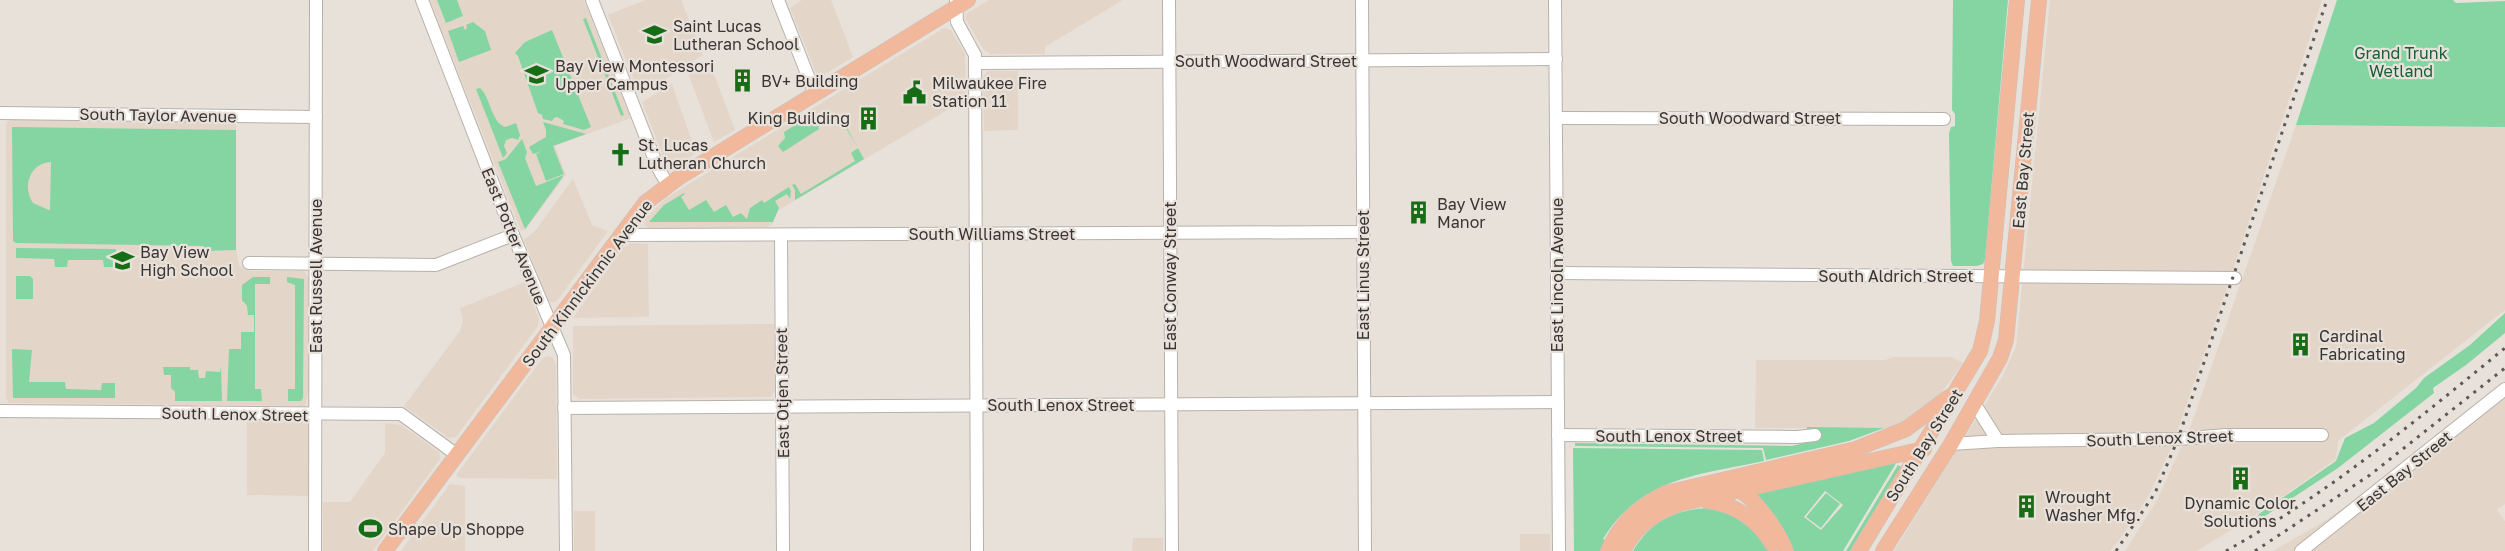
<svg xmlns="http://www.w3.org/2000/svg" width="2505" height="551" viewBox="0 0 2505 551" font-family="'Golos Text',sans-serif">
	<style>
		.built { fill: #e3d6c9 }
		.green { fill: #84d5a2; fill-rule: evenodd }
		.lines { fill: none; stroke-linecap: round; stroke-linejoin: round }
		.minor-casing { stroke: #b7b1aa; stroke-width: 14 }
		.major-casing { stroke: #c3c2c2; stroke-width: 16 }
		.minor { stroke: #fff; stroke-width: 12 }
		.major { stroke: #f2b89b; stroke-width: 15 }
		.rail { stroke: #5d5955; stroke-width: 3; stroke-dasharray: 3 6; stroke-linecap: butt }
		.labels { text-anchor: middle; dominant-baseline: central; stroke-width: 4.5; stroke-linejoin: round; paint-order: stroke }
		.poi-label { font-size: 16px; fill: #383532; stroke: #e8e1da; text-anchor: start }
		.park-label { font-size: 16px; fill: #145f38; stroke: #e8e1da }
		.street-label { font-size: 16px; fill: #383532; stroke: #e8e1da }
	</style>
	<rect width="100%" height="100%" fill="#e8e1da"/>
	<!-- built -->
	<g class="built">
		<path d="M430 0H584L631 118 555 146 566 175 526 229 521 231 443 33 438 32 436 28 439 23Z"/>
		<path d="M645 0H681L703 55 640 95 608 15Z"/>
		<path d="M802 0H831L853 57 822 76 816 73 790 8Z"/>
		<path d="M989 0H1123L1045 47V54H990L984 50 965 18 967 13Z"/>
		<path d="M2050 0H2322L2228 285 2172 446 2149 495 2120 539 2110 551H1894L2002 377 2016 347Z"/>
		<path d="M944 28 951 30 965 54 966 99 779 210 775 214 773 224 767 227 650 228 644 225 645 219 666 198Z"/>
		<path d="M709 61 735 130 714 142 688 73Z"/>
		<path d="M988 71H1018V130L984 131 983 76Z"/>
		<path d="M672 84 696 153 676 166 671 167 666 164 642 102Z"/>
		<path d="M12 119 236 122V248L239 265 245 270 253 271H304L309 278V390L305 406 9 403 6 398V125L8 121Z"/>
		<path d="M2296 125 2505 127V310L2338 441 2336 459 2265 509 2197 551H2125L2157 500 2190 428Z"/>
		<path d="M573 179 592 225 608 231 557 301 551 303 548 300 524 240 535 231Z"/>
		<path d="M631 243 648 244 649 317 573 318 624 247Z"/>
		<path d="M525 282 539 319 538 326 456 437 449 438 404 406 460 331 463 321 460 308Z"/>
		<path d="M774 324 775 390 771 397 579 399 573 394V326Z"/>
		<path d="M547 356 553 358 556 365 557 479 460 478 456 475 542 359Z"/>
		<path d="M1893 357H1952L1963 363 1939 396 1921 411 1893 428H1755L1756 360H1885Z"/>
		<path d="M2505 394V504L2497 510 2505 521V551H2273L2326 520Z"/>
		<path d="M247 420 302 421 307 423 309 428 308 496 247 495Z"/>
		<path d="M385 423 401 425 439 452 440 459 373 551H323V502H350L385 453Z"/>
		<path d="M450 484 465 486V551H401Z"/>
		<rect x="574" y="511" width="21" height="40"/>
		<rect x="1520" y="534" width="30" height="17"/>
		<path d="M1133 538H1163V551H1132Z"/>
	</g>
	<!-- green -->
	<g class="green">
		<path d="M437 0H457L463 16 446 23Z"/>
		<path d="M1953 0H2008L1985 260 1983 264 1977 266H1953L1951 261 1949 133 1951 127 1955 126V114L1952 110Z"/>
		<path d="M2337 0H2453L2456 3 2505 1V127L2296 125Z"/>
		<path d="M586 18 624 115 621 116 583 19Z"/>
		<path d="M473 22 485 31 491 50 459 62 448 31 463 26 465 30 467 28 466 25Z"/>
		<path d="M552 30 591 127 584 130 563 124 564 121 557 117 554 118 552 121 543 119 542 115 538 113 518 56 515 53 525 42Z"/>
		<path d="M480 88C491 98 491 122 505 127L516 123 520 135 518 140 512 138 506 140 504 146 507 153 503 158 476 89Z"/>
		<path d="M810 116 814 117 811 121 812 125 814 126 817 121 819 129 783 152 778 146 785 138 784 132Z"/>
		<path d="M841 117 864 159 795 200V190L792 185 795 184 801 194 855 161 851 153 858 148 841 120 834 122Z"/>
		<path d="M543 122 586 134 553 146 564 174 546 181 536 154 542 151 533 154 529 147 546 137V130Z"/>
		<path d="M12 127 236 130V250L204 251 203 246 16 243 13 241ZM51 162 50 210H49L33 203C22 186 30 163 51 162Z"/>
		<path d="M522 139 527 152 525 158 536 186 564 175 525 229 498 162 506 159Z"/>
		<path d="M789 187 791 191 790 199 787 194 775 201 779 208 773 222H649L664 205 684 193 685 194 681 197 689 210 706 200 714 212 726 205 733 217 741 213 747 219 750 208 762 200 764 203Z"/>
		<path d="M16 248 116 249V267H104L103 260H68L67 267H55L54 259 16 258Z"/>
		<path d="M16 276H30L33 279V299H16Z"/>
		<path d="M253 277H270V284H255V389H261L262 401H227L229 349H241V332H254V315H248L247 306 242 300V285Z"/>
		<path d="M287 277 304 279 303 398 301 401H288V389H295V285L287 282Z"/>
		<path d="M2505 313V333L2466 365 2433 388 2434 393 2338 468 2262 518 2256 519 2259 514 2336 461 2345 438 2374 423 2416 388 2424 378 2470 345Z"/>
		<path d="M12 349 32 350 29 382H65L66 389 101 390 102 383H115V398H13Z"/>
		<path d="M163 367H190V370H198L199 378H205L206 371 220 372 221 367 222 401H175V392L171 388V375H164Z"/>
		<path d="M1807 427 1884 428 1849 441 1766 460 1763 448 1575 446V443L1792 446 1817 440V429H1807Z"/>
		<path d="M1573 448 1762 450 1764 461C1699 475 1641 477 1603 539L1631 551H1574Z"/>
		<path d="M1898 460 1843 551H1792L1754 492ZM1825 491 1843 505 1821 530 1804 517Z"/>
		<path d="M1898 465 1901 467 1850 551H1846Z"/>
		<path d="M1826 493 1840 504 1821 528 1806 517Z"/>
		<path d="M1707 508C1742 511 1750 526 1770 551H1633C1650 522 1674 510 1707 508Z"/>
	</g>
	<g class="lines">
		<defs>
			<g id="minor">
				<path d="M422 0 513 235 564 355 566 551"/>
				<path d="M592 0 658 168 668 185"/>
				<path d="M778 0 815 94"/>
				<path d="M956 0 957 22 975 55 977 551"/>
				<path d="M1169 0 1172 551"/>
				<path d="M1362 0 1365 551"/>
				<path d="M1555 0 1559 551"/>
				<path d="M976 63 1556 59"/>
				<path d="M0 113 316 117"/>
				<path d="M1556 118 1944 119"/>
				<path d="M620 235 1363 232"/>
				<path d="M781 235 783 551"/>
				<path d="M249 263 436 265 513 235"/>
				<path d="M1557 273 2235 278"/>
				<path d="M1974 403 1998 441"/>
				<path d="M564 408 1558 402"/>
				<path d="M0 411 401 414 457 455"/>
				<path d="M1558 435 1797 437 1815 435"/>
				<path d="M1951 444 1998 441 2178 439 2226 435H2322"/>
				<path d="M315 551 316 0"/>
				<path d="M2301 551 2505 389"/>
			</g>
			<g id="major">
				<path d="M1733 487C1754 495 1778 531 1786 551"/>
				<path d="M1707 501C1735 504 1758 520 1772 544"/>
				<path d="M385 551 645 203 678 178 968 0"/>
				<path d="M1608 551C1620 523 1639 506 1666 493L1856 449 1906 429 1949 397"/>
				<path d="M1623 551C1636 525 1656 512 1683 503L1924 449"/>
				<path d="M1859 551 1980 351 1987 321 2017 0"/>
				<path d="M1883 551 1951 444 2000 358 2006 340 2039 0"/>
			</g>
		</defs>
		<!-- minor casing -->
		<use href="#minor" class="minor-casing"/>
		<!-- major casing -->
		<use href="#major" class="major-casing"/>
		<!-- minor -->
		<use href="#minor" class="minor"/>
		<!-- major -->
		<use href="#major" class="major"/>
		<!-- rail -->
		<g class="rail">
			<path d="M2116 551 2155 493 2178 439 2327 0"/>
			<path d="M2226 551C2327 494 2416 421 2505 348"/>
			<path d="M2255 551 2370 475 2505 368"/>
		</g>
	</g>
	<!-- icons -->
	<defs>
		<symbol id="school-bare" viewBox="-9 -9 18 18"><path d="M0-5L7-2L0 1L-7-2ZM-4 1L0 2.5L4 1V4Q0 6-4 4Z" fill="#176d16" stroke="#e8e1da" stroke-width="2.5" paint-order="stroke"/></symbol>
		<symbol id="building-bare" viewBox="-9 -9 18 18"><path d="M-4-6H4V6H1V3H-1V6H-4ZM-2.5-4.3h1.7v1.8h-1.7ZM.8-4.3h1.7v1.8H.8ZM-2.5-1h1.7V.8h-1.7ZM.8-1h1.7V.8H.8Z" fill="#176d16" stroke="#e8e1da" stroke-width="2.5" paint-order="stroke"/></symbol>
		<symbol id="civic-bare" viewBox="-9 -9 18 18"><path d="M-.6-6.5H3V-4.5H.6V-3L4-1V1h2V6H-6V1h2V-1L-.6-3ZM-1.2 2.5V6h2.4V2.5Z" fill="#176d16" stroke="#e8e1da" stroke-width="2.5" paint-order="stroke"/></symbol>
		<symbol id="church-bare" viewBox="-9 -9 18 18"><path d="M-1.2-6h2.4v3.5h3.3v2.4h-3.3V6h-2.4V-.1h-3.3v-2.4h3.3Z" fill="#176d16" stroke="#e8e1da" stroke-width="2.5" paint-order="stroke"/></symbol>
		<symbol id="stadium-bare" viewBox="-9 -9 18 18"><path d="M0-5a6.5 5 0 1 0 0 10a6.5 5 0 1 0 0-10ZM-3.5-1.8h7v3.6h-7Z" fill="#176d16" stroke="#e8e1da" stroke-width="2.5" paint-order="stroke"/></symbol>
	</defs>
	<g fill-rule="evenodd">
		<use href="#school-bare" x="638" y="18" width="33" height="33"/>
		<use href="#school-bare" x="520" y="58" width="33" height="33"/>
		<use href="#building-bare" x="726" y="64" width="33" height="33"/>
		<use href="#civic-bare" x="898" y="76" width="33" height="33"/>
		<use href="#building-bare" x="852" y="102" width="33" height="33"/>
		<use href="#church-bare" x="604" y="138" width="33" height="33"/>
		<use href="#building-bare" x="1402" y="196" width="33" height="33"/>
		<use href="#school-bare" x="106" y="244" width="33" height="33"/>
		<use href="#building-bare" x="2284" y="328" width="33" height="33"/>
		<use href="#building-bare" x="2224" y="462" width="33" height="33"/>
		<use href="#building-bare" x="2010" y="490" width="33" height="33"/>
		<use href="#stadium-bare" x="354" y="512" width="33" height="33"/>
	</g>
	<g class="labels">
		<!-- poi labels -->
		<g class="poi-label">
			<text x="673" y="26">Saint Lucas<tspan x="673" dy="18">Lutheran School</tspan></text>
			<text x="555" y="66">Bay View Montessori<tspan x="555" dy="18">Upper Campus</tspan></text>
			<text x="761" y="81">BV+ Building</text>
			<text x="932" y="83">Milwaukee Fire<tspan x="932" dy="18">Station 11</tspan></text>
			<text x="850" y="118" text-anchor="end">King Building</text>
			<text x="638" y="145">St. Lucas<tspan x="638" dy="18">Lutheran Church</tspan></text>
			<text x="1437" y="204">Bay View<tspan x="1437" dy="18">Manor</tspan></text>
			<text x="140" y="252">Bay View<tspan x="140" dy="18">High School</tspan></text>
			<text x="2319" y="336">Cardinal<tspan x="2319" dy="18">Fabricating</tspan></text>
			<text x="2045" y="497">Wrought<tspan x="2045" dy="18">Washer Mfg.</tspan></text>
			<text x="2240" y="503" text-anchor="middle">Dynamic Color<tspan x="2240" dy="18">Solutions</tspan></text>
			<text x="388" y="529">Shape Up Shoppe</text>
		</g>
		<!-- park labels -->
		<g class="park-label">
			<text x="2401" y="53">Grand Trunk<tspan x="2401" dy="18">Wetland</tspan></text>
		</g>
		<!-- street labels -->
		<g class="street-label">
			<text x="1266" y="61">South Woodward Street</text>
			<text transform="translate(158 115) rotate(1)">South Taylor Avenue</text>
			<text x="1750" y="118">South Woodward Street</text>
			<text transform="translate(2023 170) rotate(-85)">East Bay Street</text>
			<text x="992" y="234">South Williams Street</text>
			<text transform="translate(514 236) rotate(68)">East Potter Avenue</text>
			<text transform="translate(1363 275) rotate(-90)">East Linus Street</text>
			<text transform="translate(1557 275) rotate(-90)">East Lincoln Avenue</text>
			<text transform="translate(316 276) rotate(-90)">East Russell Avenue</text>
			<text transform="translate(1170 276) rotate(-90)">East Conway Street</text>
			<text x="1896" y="276">South Aldrich Street</text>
			<text transform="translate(587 283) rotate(-53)">South Kinnickinnic Avenue</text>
			<text transform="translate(782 393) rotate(-91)">East Otjen Street</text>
			<text x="1061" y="405">South Lenox Street</text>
			<text transform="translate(235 414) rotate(1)">South Lenox Street</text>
			<text x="1669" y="436">South Lenox Street</text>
			<text transform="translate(2160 438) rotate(-2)">South Lenox Street</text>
			<text transform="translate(1924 445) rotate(-58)">South Bay Street</text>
			<text transform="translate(2404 471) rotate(-39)">East Bay Street</text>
		</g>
	</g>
</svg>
